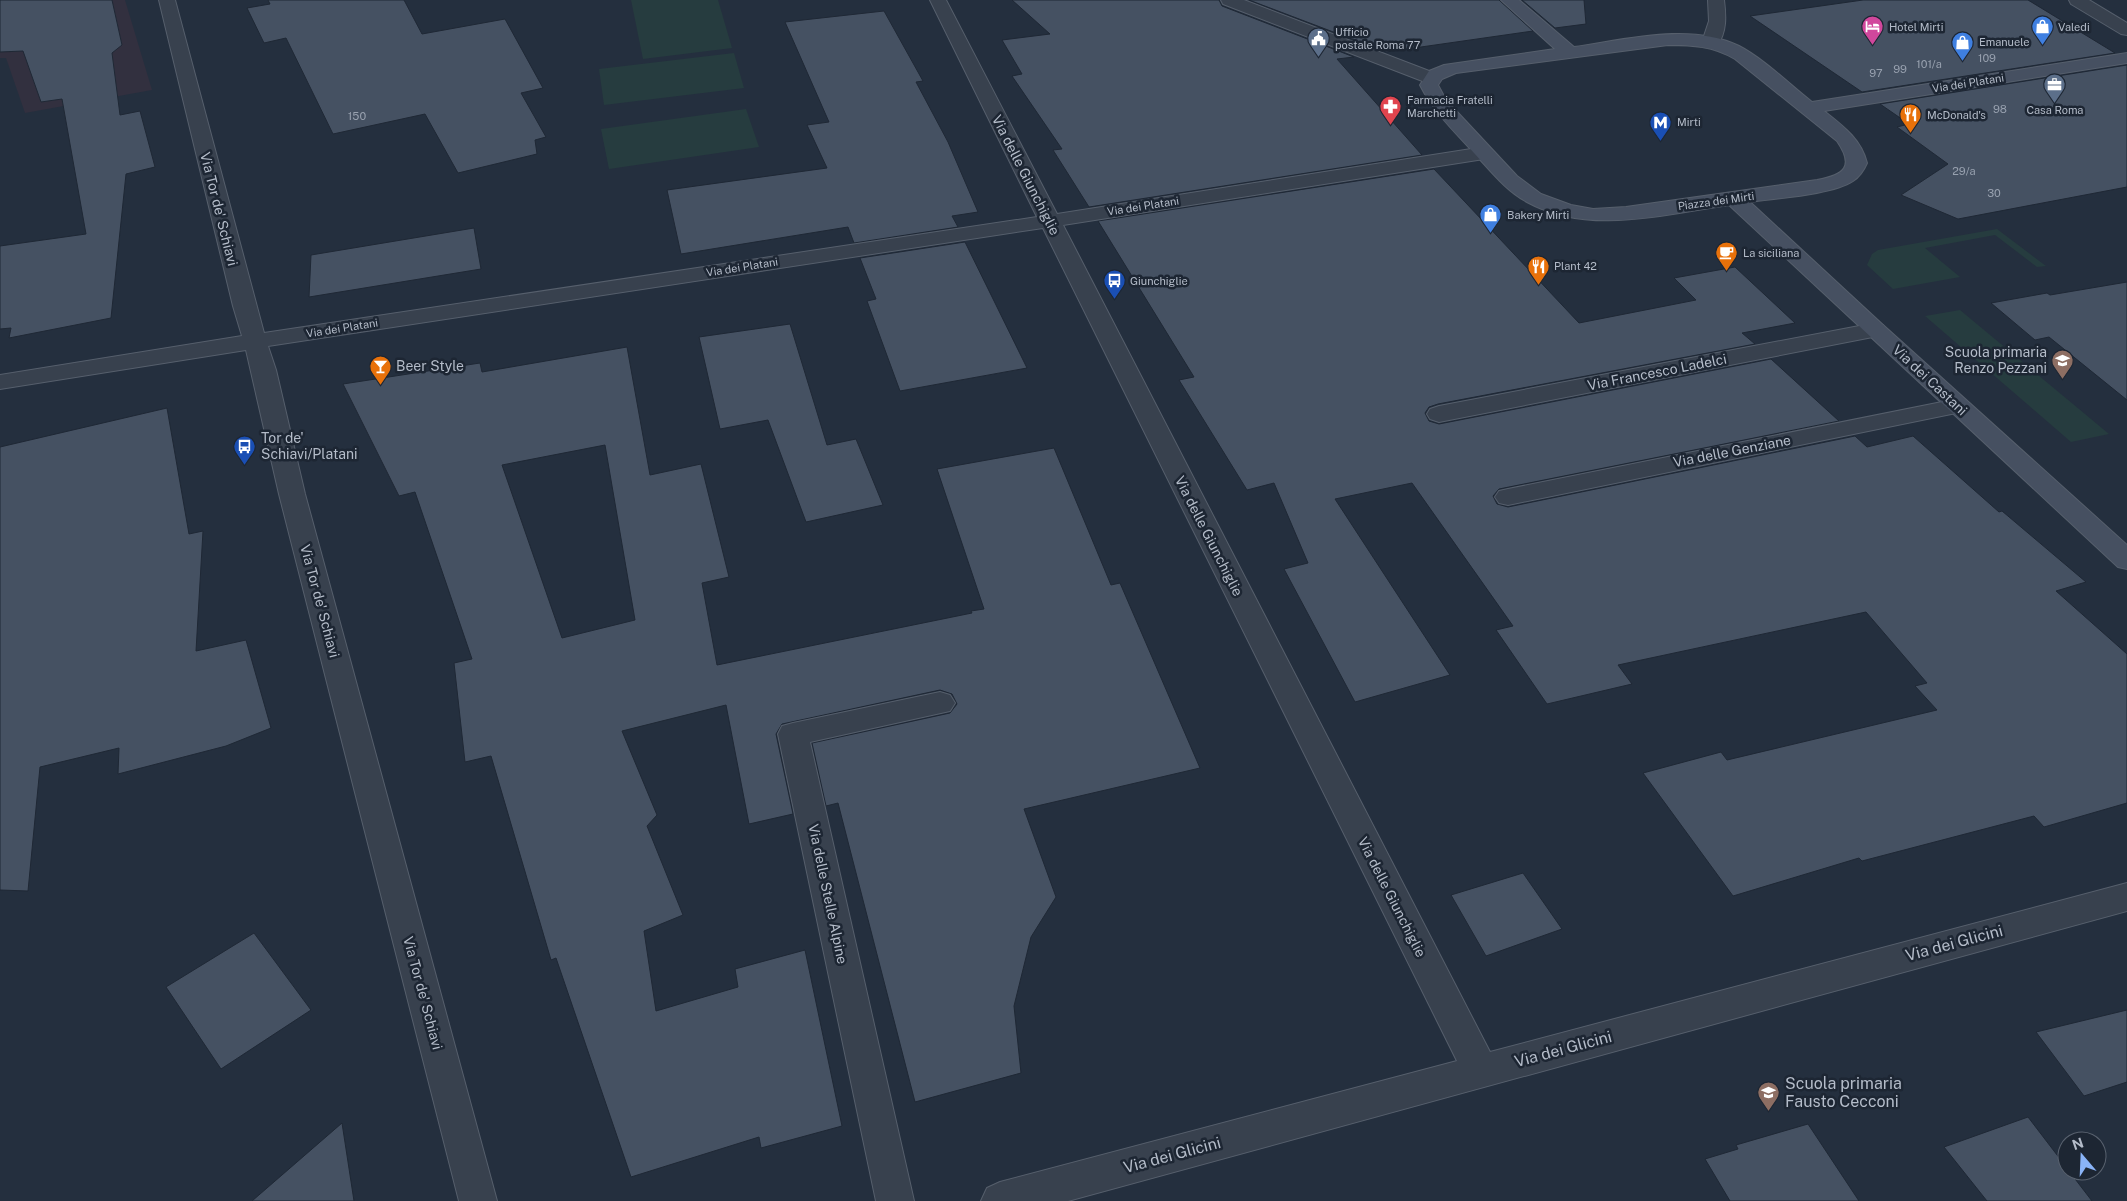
<svg xmlns="http://www.w3.org/2000/svg" width="2127" height="1201" viewBox="0 0 2127 1201" font-family="'Public Sans',sans-serif">
	<style>
		.medical { fill: #32303f }
		.green { fill: #263c3f }
		.building { fill: #455162; stroke: #1f2835; fill-rule: evenodd }
		.lines { fill: none; stroke-linecap: round; stroke-linejoin: round }
		.lane-casing { stroke: #565f6c; stroke-width: 2 }
		.street-casing { stroke: #565f6c; stroke-width: 2 }
		.secondary-casing { stroke: #565f6c; stroke-width: 2 }
		.lane { fill: #38414e; fill-rule: evenodd }
		.street { fill: #38414e; fill-rule: evenodd }
		.secondary { fill: #465061; fill-rule: evenodd }
		.labels { text-anchor: middle; dominant-baseline: central; stroke-width: 5; stroke-linejoin: round; paint-order: stroke }
		.far-poi-label { font-size: 11px; fill: #b4bcc9; stroke: #1d2633; text-anchor: start }
		.number-label { font-size: 11px; fill: #98a1af }
		.far-street-label { font-size: 11px; fill: #b4bcc9; stroke: #1d2633 }
		.street-label { font-size: 14px; fill: #b4bcc9; stroke: #1d2633 }
		.poi-label { font-size: 14px; fill: #b4bcc9; stroke: #1d2633; text-anchor: start }
		.near-street-label { font-size: 16px; fill: #b4bcc9; stroke: #1d2633 }
		.near-poi-label { font-size: 16px; fill: #b4bcc9; stroke: #1d2633; text-anchor: start }
	</style>
	<rect width="100%" height="100%" fill="#242f3e"/>
	<!-- medical -->
	<path class="medical" d="M0 0H125L152 90 25 113 6 58H0Z"/>
	<!-- green -->
	<g class="green">
		<path d="M631 0H718L732 48 643 59Z"/>
		<path d="M734 53 744 88 604 105 599 69Z"/>
		<path d="M746 109 759 147 609 169 601 129Z"/>
		<path d="M1997 229 2046 266 2037 267 1995 235 1925 248 1960 277 1893 289 1867 265 1872 254 1878 250Z"/>
		<path d="M1960 310 2109 434 2071 442 1925 316Z"/>
	</g>
	<!-- building -->
	<g class="building">
		<path d="M0 0H112L122 45 112 53 120 115 140 111 155 167 126 174 111 318 9 338 11 328 0 329V246L86 234 62 99 41 102 23 51 0 52Z"/>
		<path d="M268 0H404L422 34 505 19 543 88 521 93 546 137 535 140 537 154 458 173 425 114 333 134 286 38 264 43 247 8 270 4Z"/>
		<path d="M1012 0H1219L1222 6 1354 57 1337 59 1422 155 1089 207 1053 150 1062 149 1012 76 1022 74 1002 40 1050 34Z"/>
		<path d="M1249 0H1499L1533 31 1386 52Z"/>
		<path d="M1522 0H1584L1586 24 1555 28Z"/>
		<path d="M1863 0H2028L2115 53 1862 92 1750 16Z"/>
		<path d="M884 11 923 81 916 82 948 142 978 212 952 216 958 227 854 243 848 227 681 254 667 190 827 168 807 125 829 122 785 22Z"/>
		<path d="M2127 65V187L1958 219 1901 195 1948 164 1897 127 1909 124 1880 104Z"/>
		<path d="M1434 169 1579 323 1696 300 1674 278 1735 267 1795 323 1742 333 1755 344 1438 404 1429 407 1425 413 1429 421 1439 424 1771 359 1839 421 1499 489 1493 496 1497 504 1508 507 1855 436 1867 447 1913 436 1999 512 2002 511 2086 582 2056 591 2127 654V803L2044 827 2034 816 1862 861 1859 858 1733 896 1643 773 1721 752 1727 760 1937 710 1915 686 1927 683 1866 612 1618 665 1632 684 1547 704 1496 630 1513 626 1412 483 1335 499 1450 675 1355 702 1284 569 1308 563 1274 483 1247 490 1179 380 1194 377 1098 221Z"/>
		<path d="M474 228 481 269 309 297 311 255Z"/>
		<path d="M965 242 1027 368 900 391 867 301 876 299 860 258Z"/>
		<path d="M2127 282V400L2049 337 2035 340 1991 303 2047 293 2050 295Z"/>
		<path d="M790 324 827 445 856 439 883 505 806 522 768 420 720 429 699 337Z"/>
		<path d="M627 347 650 475 701 464 729 577 702 583 717 665 972 613 971 611 984 609 937 469 1054 448 1111 585 1120 583 1200 768 1024 809 1056 897 1031 937 1014 1006 1021 1073 915 1102 838 803 826 806 812 743 950 713 957 704 952 694 940 690 782 724 776 734 793 814 749 824 726 705 622 731 657 815 647 826 683 915 644 931 656 1011 738 987 735 969 805 950 842 1126 761 1148 759 1137 631 1177 556 958 551 960 491 756 465 762 454 663 472 659 415 492 399 496 343 384 480 363 482 372ZM605 445 635 620 562 638 502 465Z"/>
		<path d="M167 408 189 534 203 531 196 651 246 640 271 728 226 746 118 774 119 748 40 767 28 891 0 890V447Z"/>
		<path d="M1523 873 1562 929 1486 956 1451 895Z"/>
		<path d="M254 933 311 1010 221 1069 166 987Z"/>
		<path d="M2127 1010V1082L2084 1096 2036 1032Z"/>
		<path d="M2028 1117 2067 1168V1171H2069L2092 1201H1987L1944 1147Z"/>
		<path d="M342 1123 354 1201H252Z"/>
		<path d="M1808 1124 1859 1201H1730L1705 1159 1738 1149 1736 1145Z"/>
	</g>
	<g class="lines">
		<defs>
			<g id="lane">
				<path d="M1875 323 1883 325 1886 330 1883 335 1439 422 1430 419 1427 414 1430 409 1439 406Z"/>
				<path d="M1957 399 1966 401 1969 406 1966 411 1508 505 1499 503 1495 497 1499 491 1508 489Z"/>
				<path d="M940 692 950 695 955 703 950 711 810 742 914 1201H876L778 734 782 726 793 723Z"/>
			</g>
			<g id="street">
				<path d="M159 0H175L264 333 1037 217 930 0H946L1057 214 1484 147 1491 149 1494 153 1491 157 1484 159 1063 225 1490 1052 2127 883V911L1068 1201H981L987 1188 1000 1182 1457 1061 1043 228 268 346 276 370 305 494 497 1201H459L279 494 246 350 0 389V375L242 336 233 306Z"/>
				<path d="M1221 0H1244L1437 74 1440 78 1437 82 1431 84 1425 82 1223 4Z"/>
				<path d="M1708 0H1724C1726 16 1727 32 1717 46L1711 47 1705 46 1702 42 1709 21Z"/>
				<path d="M2069 0H2089L2127 23V35L2121 34 2071 4Z"/>
			</g>
			<path id="secondary" d="M1501 0H1519L1574 47C1624 40 1691 22 1739 46 1764 59 1789 84 1812 102L2127 53V63L1824 111C1843 126 1861 139 1867 163 1864 170 1859 177 1853 181 1832 195 1776 198 1750 202L1883 325 2127 545V569L2118 567 1729 205C1664 214 1589 236 1527 202 1506 191 1490 170 1474 153 1454 131 1433 111 1420 85L1429 71 1444 65 1555 49ZM1668 45C1692 45 1713 46 1735 59L1837 141C1855 167 1844 175 1817 180L1626 207 1593 209 1571 205 1541 194 1517 176 1446 100 1438 85 1442 79 1456 73Z"/>
		</defs>
		<!-- lane casing -->
		<use href="#lane" class="lane-casing"/>
		<!-- street casing -->
		<use href="#street" class="street-casing"/>
		<!-- secondary casing -->
		<use href="#secondary" class="secondary-casing"/>
		<!-- lane -->
		<use href="#lane" class="lane"/>
		<!-- street -->
		<use href="#street" class="street"/>
		<!-- secondary -->
		<use href="#secondary" class="secondary"/>
	</g>
	<!-- icons -->
	<defs>
		<symbol id="hotel-pin" viewBox="-11 -11 22 30"><path d="M0 17L-7.5 6A9.5 9.5 0 1 1 7.5 6Z" fill="#d1479c" stroke="#1d2633"/><path d="M-6-4.5h1.5V1H6V5H4.5V3h-9V5H-6ZM-4 0a1.8 1.8 0 1 1 3.6 0ZM.5 0V-2.5h3Q6-2.5 6 0Z" fill="#fff"/></symbol>
		<symbol id="shop-pin" viewBox="-11 -11 22 30"><path d="M0 17L-7.5 6A9.5 9.5 0 1 1 7.5 6Z" fill="#3f7fe0" stroke="#1d2633"/><path d="M-5-2.5h2.3a2.7 3.5 0 0 1 5.4 0H5L5.5 6h-11ZM-1.5-2.5h3a1.5 2.3 0 0 0-3 0Z" fill="#fff"/></symbol>
		<symbol id="civic-pin" viewBox="-11 -11 22 30"><path d="M0 17L-7.5 6A9.5 9.5 0 1 1 7.5 6Z" fill="#5c6f8a" stroke="#1d2633"/><path d="M-.6-6.5H3V-4.5H.6V-3L4-1V1h2V6H-6V1h2V-1L-.6-3ZM-1.2 2.5V6h2.4V2.5Z" fill="#fff"/></symbol>
		<symbol id="office-pin" viewBox="-11 -11 22 30"><path d="M0 17L-7.5 6A9.5 9.5 0 1 1 7.5 6Z" fill="#5c6f8a" stroke="#1d2633"/><path d="M-6-3h4V-5.5h4V-3h4V5H-6ZM-1-4.5V-3h2v-1.5ZM-6 0V1H6V0Z" fill="#fff"/></symbol>
		<symbol id="pharmacy-pin" viewBox="-11 -11 22 30"><path d="M0 17L-7.5 6A9.5 9.5 0 1 1 7.5 6Z" fill="#e0444e" stroke="#1d2633"/><path d="M-2-6h4v4h4v4h-4v4h-4v-4h-4v-4h4Z" fill="#fff"/></symbol>
		<symbol id="restaurant-pin" viewBox="-11 -11 22 30"><path d="M0 17L-7.5 6A9.5 9.5 0 1 1 7.5 6Z" fill="#e8710a" stroke="#1d2633"/><path d="M-5-6h1v4h1v-4h1v4h1v-4h1v5L-1.5 .5V6h-2V.5L-5-1ZM5-6V6H3V1.5H1.5Q1.5-4 5-6Z" fill="#fff"/></symbol>
		<symbol id="metro-pin" viewBox="-11 -11 22 30"><path d="M0 17L-7.5 6A9.5 9.5 0 1 1 7.5 6Z" fill="#1a4fb4" stroke="#1d2633"/><path d="M-5.5 5V-5H-3L0 0L3-5H5.5V5H3V-.5L0 4L-3-.5V5Z" fill="#fff"/></symbol>
		<symbol id="cafe-pin" viewBox="-11 -11 22 30"><path d="M0 17L-7.5 6A9.5 9.5 0 1 1 7.5 6Z" fill="#e8710a" stroke="#1d2633"/><path d="M-5.5-4.5H6V0H3Q3 3.5 0 3.5H-2.5Q-5.5 3.5-5.5 0ZM3-3.2v2h1.7v-2ZM-6 4.5H4V6H-6Z" fill="#fff"/></symbol>
		<symbol id="bus-pin" viewBox="-11 -11 22 30"><path d="M0 17L-7.5 6A9.5 9.5 0 1 1 7.5 6Z" fill="#1a4fb4" stroke="#1d2633"/><path d="M-5-6H5V4H4V6H2V4H-2V6H-4V4H-5ZM-3.5-4V0h7V-4ZM-3.5 1.2v1.5H-2V1.2ZM2 1.2v1.5H3.5V1.2Z" fill="#fff"/></symbol>
		<symbol id="school-pin" viewBox="-11 -11 22 30"><path d="M0 17L-7.5 6A9.5 9.5 0 1 1 7.5 6Z" fill="#8d6e63" stroke="#1d2633"/><path d="M0-5L7-2L0 1L-7-2ZM-4 1L0 2.5L4 1V4Q0 6-4 4Z" fill="#fff"/></symbol>
		<symbol id="bar-pin" viewBox="-11 -11 22 30"><path d="M0 17L-7.5 6A9.5 9.5 0 1 1 7.5 6Z" fill="#e8710a" stroke="#1d2633"/><path d="M-6-5H6L.8 .8V4.5H3.5V6h-7V4.5H-.8V.8Z" fill="#fff"/></symbol>
	</defs>
	<g fill-rule="evenodd">
		<use href="#hotel-pin" x="1860" y="14" width="25" height="34"/>
		<use href="#shop-pin" x="2030" y="14" width="25" height="34"/>
		<use href="#civic-pin" x="1306" y="26" width="25" height="34"/>
		<use href="#shop-pin" x="1950" y="30" width="25" height="34"/>
		<use href="#office-pin" x="2042" y="72" width="25" height="34"/>
		<use href="#pharmacy-pin" x="1378" y="94" width="25" height="34"/>
		<use href="#restaurant-pin" x="1898" y="102" width="25" height="34"/>
		<use href="#metro-pin" x="1648" y="110" width="25" height="34"/>
		<use href="#shop-pin" x="1478" y="202" width="25" height="34"/>
		<use href="#cafe-pin" x="1714" y="240" width="25" height="34"/>
		<use href="#restaurant-pin" x="1526" y="254" width="25" height="34"/>
		<use href="#bus-pin" x="1102" y="268" width="25" height="34"/>
		<use href="#school-pin" x="2050" y="348" width="25" height="34"/>
		<use href="#bar-pin" x="368" y="354" width="25" height="34"/>
		<use href="#bus-pin" x="232" y="434" width="25" height="34"/>
		<use href="#school-pin" x="1756" y="1080" width="25" height="34"/>
	</g>
	<g class="labels">
		<!-- far-poi labels -->
		<g class="far-poi-label">
			<text x="1889" y="27">Hotel Mirti</text>
			<text x="2058" y="27">Valedi</text>
			<text x="1335" y="32">Ufficio<tspan x="1335" dy="13">postale Roma 77</tspan></text>
			<text x="1979" y="42">Emanuele</text>
			<text x="1407" y="100">Farmacia Fratelli<tspan x="1407" dy="13">Marchetti</tspan></text>
			<text x="2055" y="110" text-anchor="middle">Casa Roma</text>
			<text x="1927" y="115">McDonald's</text>
			<text x="1677" y="122">Mirti</text>
			<text x="1507" y="215">Bakery Mirti</text>
			<text x="1743" y="253">La siciliana</text>
			<text x="1554" y="266">Plant 42</text>
			<text x="1130" y="281">Giunchiglie</text>
		</g>
		<!-- number labels -->
		<g class="number-label">
			<text x="1987" y="58">109</text>
			<text x="1929" y="64">101/a</text>
			<text x="1900" y="69">99</text>
			<text x="1876" y="73">97</text>
			<text x="2000" y="109">98</text>
			<text x="357" y="116">150</text>
			<text x="1964" y="171">29/a</text>
			<text x="1994" y="193">30</text>
		</g>
		<!-- far-street labels -->
		<g class="far-street-label">
			<text transform="translate(1968 83) rotate(-9)">Via dei Platani</text>
			<text transform="translate(1716 201) rotate(-8)">Piazza dei Mirti</text>
			<text transform="translate(1143 206) rotate(-9)">Via dei Platani</text>
			<text transform="translate(742 267) rotate(-9)">Via dei Platani</text>
			<text transform="translate(342 328) rotate(-9)">Via dei Platani</text>
		</g>
		<!-- street labels -->
		<g class="street-label">
			<text transform="translate(1026 175) rotate(63)">Via delle Giunchiglie</text>
			<text transform="translate(219 209) rotate(76)">Via Tor de' Schiavi</text>
			<text transform="translate(1657 372) rotate(-11)">Via Francesco Ladelci</text>
			<text transform="translate(1930 380) rotate(43)">Via dei Castani</text>
			<text transform="translate(1732 451) rotate(-11)">Via delle Genziane</text>
			<text transform="translate(1209 536) rotate(63)">Via delle Giunchiglie</text>
			<text transform="translate(320 601) rotate(75)">Via Tor de' Schiavi</text>
			<text transform="translate(828 894) rotate(78)">Via delle Stelle Alpine</text>
			<text transform="translate(1392 897) rotate(63)">Via delle Giunchiglie</text>
			<text transform="translate(423 993) rotate(75)">Via Tor de' Schiavi</text>
		</g>
		<!-- poi labels -->
		<g class="poi-label">
			<text x="2047" y="352" text-anchor="end">Scuola primaria<tspan x="2047" dy="16">Renzo Pezzani</tspan></text>
			<text x="396" y="366">Beer Style</text>
			<text x="261" y="438">Tor de'<tspan x="261" dy="16">Schiavi/Platani</tspan></text>
		</g>
		<!-- near-street labels -->
		<g class="near-street-label">
			<text transform="translate(1954 943) rotate(-15)">Via dei Glicini</text>
			<text transform="translate(1563 1049) rotate(-15)">Via dei Glicini</text>
			<text transform="translate(1172 1155) rotate(-15)">Via dei Glicini</text>
		</g>
		<!-- near-poi labels -->
		<g class="near-poi-label">
			<text x="1785" y="1083">Scuola primaria<tspan x="1785" dy="18">Fausto Cecconi</tspan></text>
		</g>
	</g>
	<!-- north arrow -->
	<g transform="translate(2082 1156) rotate(341)"><circle r="24" fill="#1d2633" stroke="#59626f"/>
	<path d="M0-4L9 19L0 12L-9 19Z" fill="#8ab4f8"/>
	<text y="-8" font-size="14" font-weight="bold" text-anchor="middle" fill="#b4bcc9">N</text>
	</g>
</svg>
